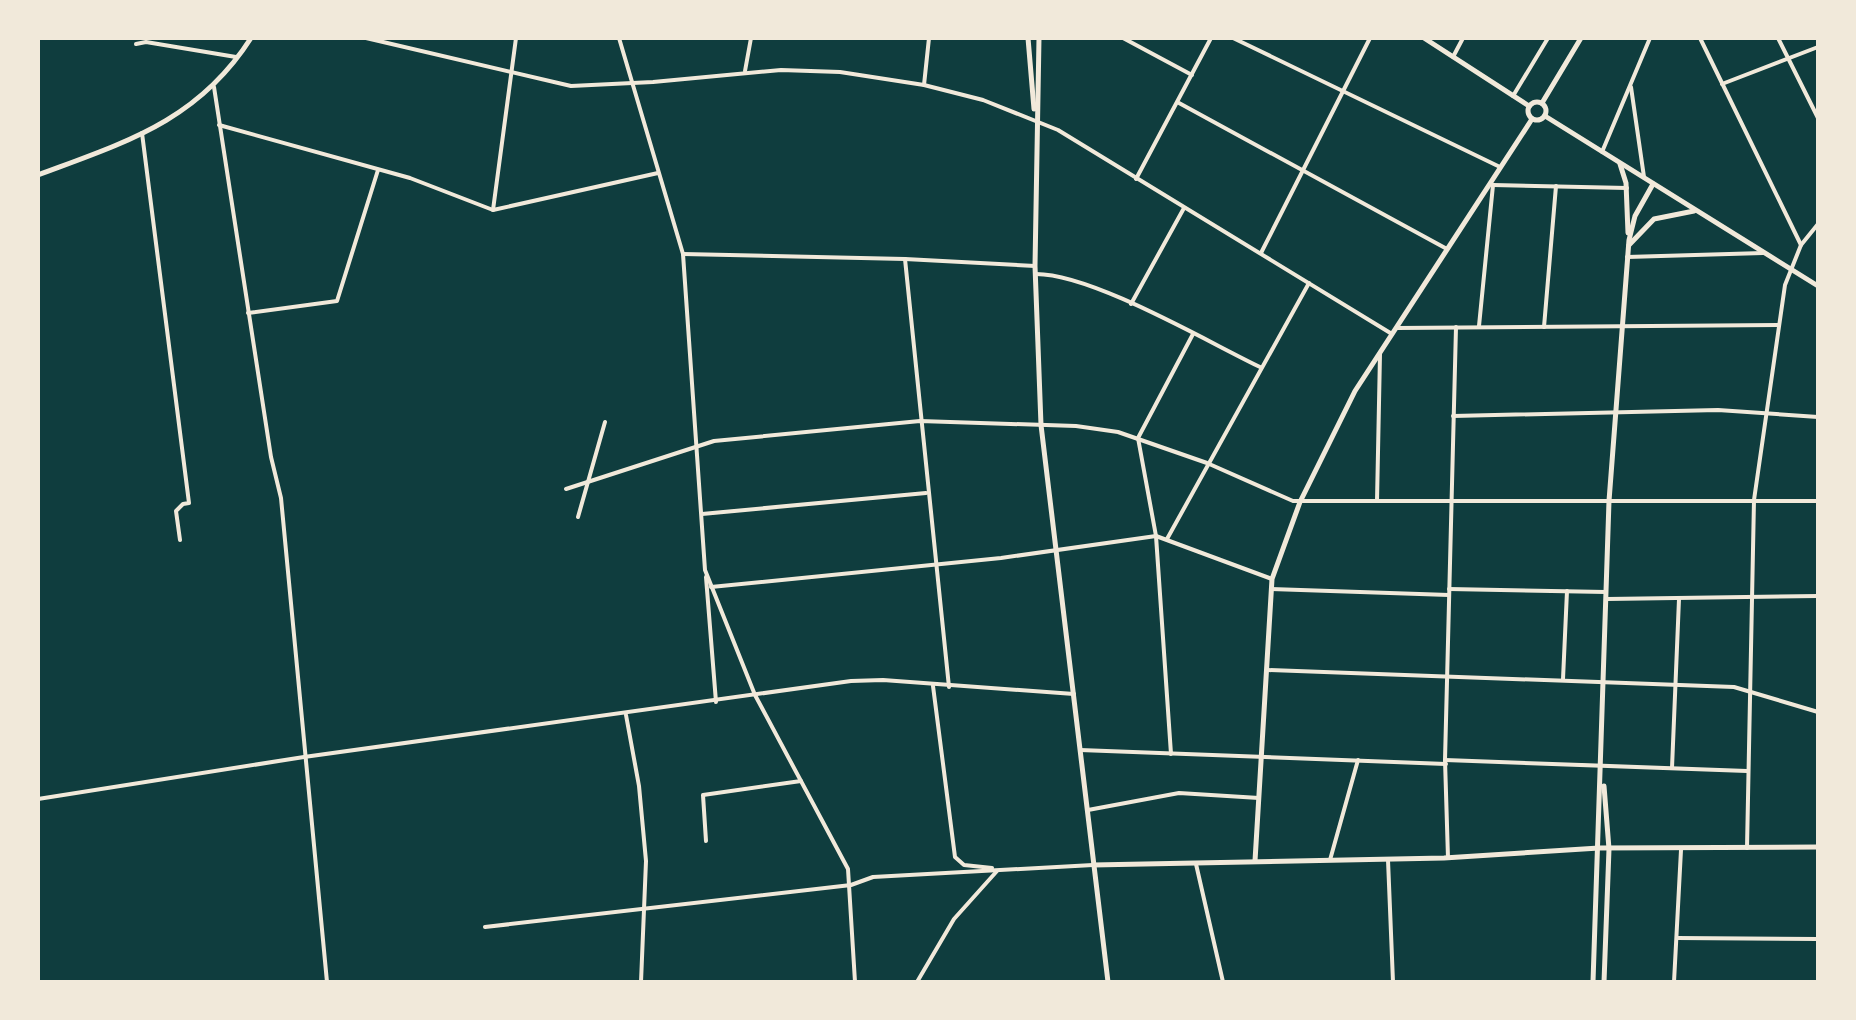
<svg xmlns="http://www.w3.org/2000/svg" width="1856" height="1020" viewBox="0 0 1856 1020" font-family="'Exo 2',sans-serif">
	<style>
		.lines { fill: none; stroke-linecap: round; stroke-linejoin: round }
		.minor { stroke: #f1e9da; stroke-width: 4 }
		.tertiary { stroke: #f1e9da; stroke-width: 5 }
		.secondary { stroke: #f1e9da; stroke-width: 5 }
	</style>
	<rect width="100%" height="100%" fill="#0f3d3e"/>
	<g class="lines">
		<!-- minor -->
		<g class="minor">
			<path d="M366 38 571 86 653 82 781 70 840 72 924 85 983 100 1058 130 1392 334"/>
			<path d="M619 38 683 254 705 570 755 695 848 869 855 982"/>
			<path d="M1123 38 1192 75"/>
			<path d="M1233 38 1500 167"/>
			<path d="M1700 38 1801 245"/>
			<path d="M1778 38 1818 118"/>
			<path d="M136 44 146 42 236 57"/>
			<path d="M1453 57 1463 38"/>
			<path d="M745 71 751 38"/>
			<path d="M1722 84 1818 47"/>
			<path d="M924 85 929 38"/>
			<path d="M214 87 271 457 281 498 327 982"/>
			<path d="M1631 87 1644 177"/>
			<path d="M1513 96 1548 38"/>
			<path d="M1179 103 1447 249"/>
			<path d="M219 125 410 178 493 210 658 173"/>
			<path d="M142 133 189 503 183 504 176 511 180 540"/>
			<path d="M1602 152 1650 38"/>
			<path d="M1136 179 1211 38"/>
			<path d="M1493 185 1627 188"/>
			<path d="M493 210 516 38"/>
			<path d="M1261 253 1370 38"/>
			<path d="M683 254 905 259 1035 266"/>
			<path d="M1627 257 1763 253"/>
			<path d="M905 259 949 687"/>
			<path d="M1036 274C1092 274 1206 341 1260 367"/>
			<path d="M1131 304 1184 208"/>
			<path d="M248 313 337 301 378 170"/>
			<path d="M1479 326 1493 185"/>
			<path d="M1544 327 1556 186"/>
			<path d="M1397 328 1778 325"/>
			<path d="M1453 416 1718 410 1818 417"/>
			<path d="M566 489 714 441 920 421 1076 426 1118 432 1207 463 1293 501H1818"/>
			<path d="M1377 501 1380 354"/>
			<path d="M702 514 926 493"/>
			<path d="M578 517 605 422"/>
			<path d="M1167 539 1309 283"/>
			<path d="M706 577 716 702"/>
			<path d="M711 587 1001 558 1156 536 1272 579"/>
			<path d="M1271 589 1449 595"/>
			<path d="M1449 589 1606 592"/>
			<path d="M1607 599 1818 596"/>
			<path d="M1268 670 1734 687 1818 712"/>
			<path d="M1563 679 1567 591"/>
			<path d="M933 686 955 857 964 865 992 868"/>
			<path d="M626 715 639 786 646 861 641 982"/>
			<path d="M1080 750 1446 764"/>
			<path d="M1171 754 1156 536 1138 438 1193 334"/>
			<path d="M1445 760 1747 771"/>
			<path d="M1672 768 1679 599"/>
			<path d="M38 799 304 757 851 681 883 680 1074 694"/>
			<path d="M1088 810 1179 793 1259 798"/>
			<path d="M706 841 703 795 801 781"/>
			<path d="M1747 848 1754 500 1785 285 1801 245 1818 224"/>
			<path d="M1448 858 1445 760 1456 327"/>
			<path d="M1330 860 1358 760"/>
			<path d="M1388 860 1393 982"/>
			<path d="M1196 864 1223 982"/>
			<path d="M485 927 851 885 873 877 1093 865"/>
			<path d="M1677 938 1818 939"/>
			<path d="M917 982 954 919 997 871"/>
			<path d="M1674 982 1681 850"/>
		</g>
		<!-- tertiary -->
		<g class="tertiary">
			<path d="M1424 38 1529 106"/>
			<circle cx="1537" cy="111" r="9"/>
			<path d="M1542 103 1581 38"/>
			<path d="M1545 116 1818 286"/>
			<path d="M1620 164 1626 183 1628 233"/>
			<path d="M1629 245 1654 219 1694 211"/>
			<path d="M1604 786 1609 849 1604 982"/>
			<path d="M1255 861 1272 579 1300 502 1355 391 1532 119"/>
			<path d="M1093 865 1444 858 1599 848 1818 847"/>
			<path d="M1593 982 1609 501 1629 240 1635 216 1653 184"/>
		</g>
		<!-- secondary -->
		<g class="secondary">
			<path d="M1028 38 1034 109"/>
			<path d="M1039 38 1035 266 1041 425 1108 982"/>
			<path d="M38 175C126 142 198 121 251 38"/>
		</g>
	</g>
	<!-- border -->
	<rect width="1856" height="1020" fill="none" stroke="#f1e9da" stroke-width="80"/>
</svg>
